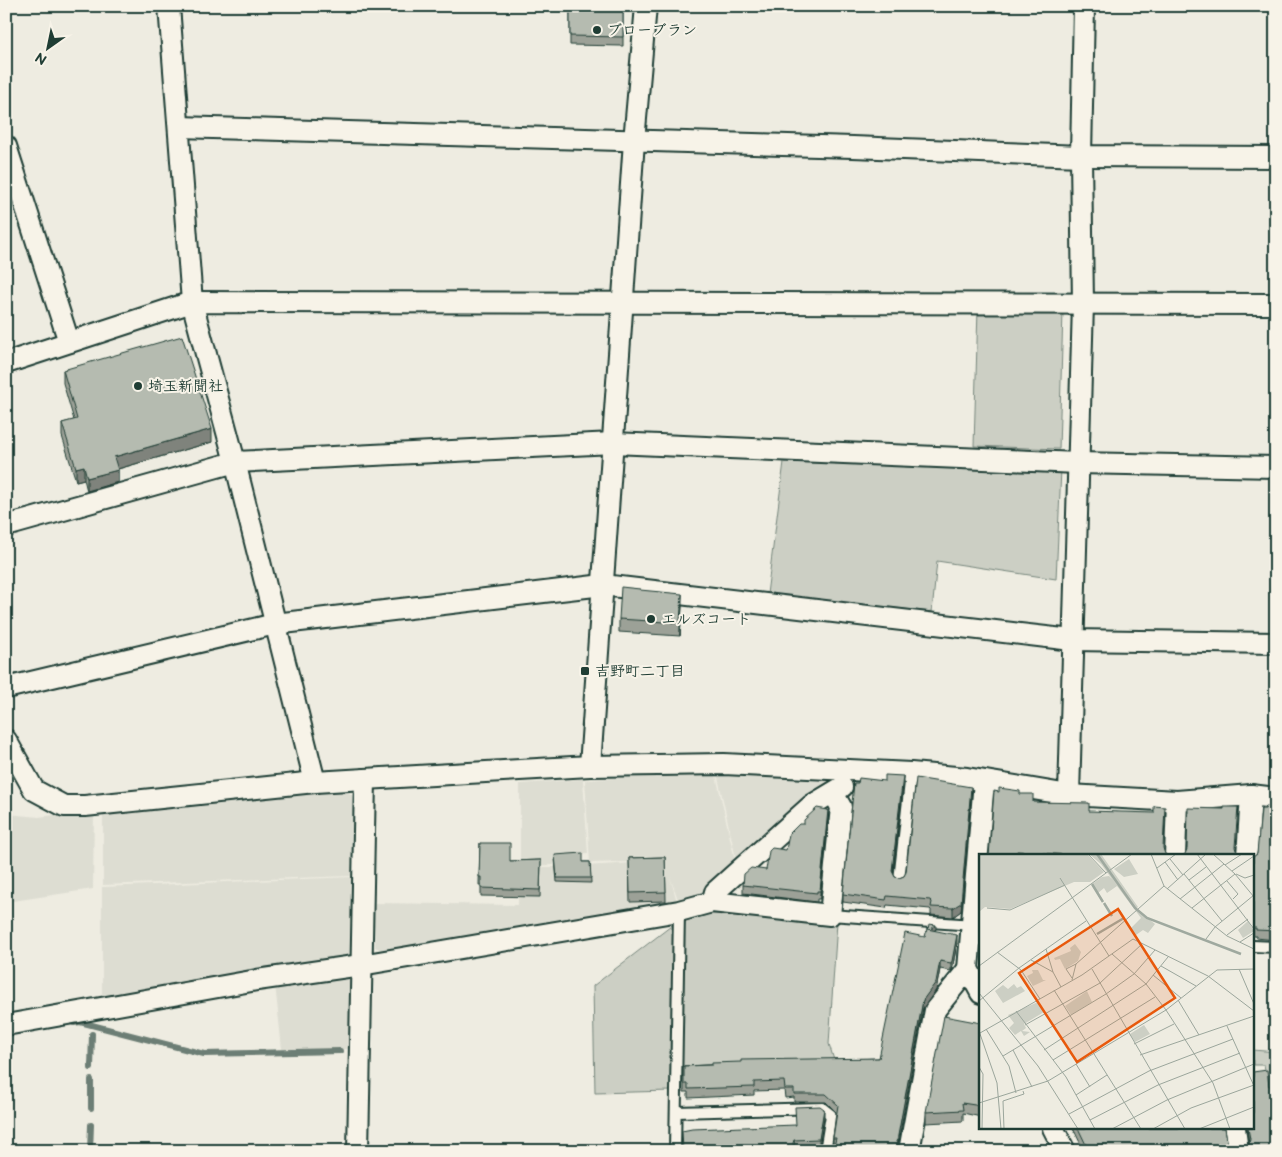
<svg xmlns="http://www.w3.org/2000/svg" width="1282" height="1157" viewBox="0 0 1282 1157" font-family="'Balsamiq Sans','Klee One',sans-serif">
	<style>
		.built { fill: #ddddd2 }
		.green { fill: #cccfc4; stroke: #76867c }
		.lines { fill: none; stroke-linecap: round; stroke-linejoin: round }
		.stream { stroke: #6c7e74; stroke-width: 6 }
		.service-casing { stroke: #1f3d34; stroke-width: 14 }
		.minor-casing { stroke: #1f3d34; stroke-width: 24 }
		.service { stroke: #f7f3e8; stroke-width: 10 }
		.minor { stroke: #f7f3e8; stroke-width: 20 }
		.wall { fill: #9ca197; stroke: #1f3d34 }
		.shaded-wall { fill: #7f837b; stroke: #1f3d34 }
		.building { fill: #b5bbb0; stroke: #1f3d34 }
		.poi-dot { fill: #1f3d34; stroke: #f7f3e8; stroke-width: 2 }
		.labels { text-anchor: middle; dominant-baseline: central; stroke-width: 4; stroke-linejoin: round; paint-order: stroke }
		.poi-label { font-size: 15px; font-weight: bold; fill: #1f3d34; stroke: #f7f3e8; text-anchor: start }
		.inset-river { fill: none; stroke: #9fa99f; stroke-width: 2.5 }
		.inset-road { fill: none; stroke: #9ba69c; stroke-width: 1 }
		.view { fill: #e8590c; fill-opacity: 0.15; stroke: #e8590c; stroke-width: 2.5 }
		.inset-edge { fill: none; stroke: #1f3d34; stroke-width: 2.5 }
	</style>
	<rect width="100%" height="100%" fill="#eeece1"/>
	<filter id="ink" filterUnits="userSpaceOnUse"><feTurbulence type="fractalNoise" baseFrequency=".02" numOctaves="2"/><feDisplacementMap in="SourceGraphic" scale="10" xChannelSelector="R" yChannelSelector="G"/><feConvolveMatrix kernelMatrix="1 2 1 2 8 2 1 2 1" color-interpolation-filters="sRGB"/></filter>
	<g filter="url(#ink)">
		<!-- built -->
		<g class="built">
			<path d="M715 771 736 865 699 895 679 902 670 877 678 905 525 933 382 950 375 947 373 903 518 905 519 867H570L663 861 590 863 585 780Z"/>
			<path d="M717 773 837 779 737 863Z"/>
			<path d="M583 779 588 854 554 857V865L520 866V784Z"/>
			<path d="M346 790 354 797 351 876 103 885V807L235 795Z"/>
			<path d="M94 810 93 889 6 902V814L39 817Z"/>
			<path d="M352 877V951L345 959 102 1001V887Z"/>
			<path d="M346 974 352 978 349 1049H282L275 984Z"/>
		</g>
		<!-- green -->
		<g class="green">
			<path d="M978 308 1063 311 1059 449 974 446Z"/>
			<path d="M784 462 1061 469 1056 579 937 561 932 612 767 594Z"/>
			<path d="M689 914H738L837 922 829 1044 834 1060 681 1066 683 919Z"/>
			<path d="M675 923 671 1091 595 1093 593 986Z"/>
			<path d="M1253 1050 1276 1052V1095L1271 1096 1264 1065H1253Z"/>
		</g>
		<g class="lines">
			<!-- stream -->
			<g class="stream">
				<path d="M74 1023 80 1022 204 1054 340 1051"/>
				<path d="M91 1068 92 1034"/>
				<path d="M91 1108V1080"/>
				<path d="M90 1151 91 1125"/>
			</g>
			<defs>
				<g id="service">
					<path d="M899 880 911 773"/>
					<path d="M830 915 974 925"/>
					<path d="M1253 946 1276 947"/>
					<path d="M676 1112 822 1108 831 1115 825 1151"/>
					<path d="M675 1151 679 911"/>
				</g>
				<g id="minor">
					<path d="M169 6 192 302 235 462 315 782"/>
					<path d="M179 127 853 147 1081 156 1276 157"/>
					<path d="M6 146 69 342"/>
					<path d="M6 363 192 302 1276 304"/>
					<path d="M6 526 235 462 613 443 1077 463 1276 467"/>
					<path d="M6 688 275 624 603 585 1072 640 1276 643"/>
					<path d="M6 740 34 790 64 806H85L315 782 365 779 590 766 724 764 911 773 967 778 1069 795 1177 801 1251 795 1276 798"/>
					<path d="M590 766 634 141 646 6"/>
					<path d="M1069 795 1083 304 1081 156 1084 6"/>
					<path d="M1175 856 1177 801"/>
					<path d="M1247 856 1251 795"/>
					<path d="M712 902 715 892 812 805 842 787"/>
					<path d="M981 993 968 969 984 781"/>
					<path d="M6 1025 257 980 361 965 679 911 712 902 830 915 841 807 833 793"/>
					<path d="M1053 1128 1065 1151"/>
					<path d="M1235 1128 1238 1151"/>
					<path d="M358 1151 365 779"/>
					<path d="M909 1151 935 1010 968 969"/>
				</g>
			</defs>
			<!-- service casing -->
			<use href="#service" class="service-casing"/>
			<!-- minor casing -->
			<use href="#minor" class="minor-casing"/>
			<!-- service -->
			<use href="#service" class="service"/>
			<!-- minor -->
			<use href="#minor" class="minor"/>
		</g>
		<!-- wall -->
		<g class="wall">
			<path d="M570 6H623V46L570 45Z"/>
			<path d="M63 370 212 442 118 469V482L87 491 84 479 76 481 62 436V423L74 420 63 383Z"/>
			<path d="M682 606 680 636 619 632V619Z"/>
			<path d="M903 785 893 873 895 877 899 878 904 876 971 796 961 911 953 917 931 915V910L930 909 887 905 886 908 843 902V894Z"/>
			<path d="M999 792 1020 794 1033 802 1089 811 1163 849 1165 854 1167 856H989Z"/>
			<path d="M1276 805V940L1256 938V936H1253V857L1257 854 1265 809Z"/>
			<path d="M828 818 820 899H817V902L743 893V885L766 870 786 850 804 824Z"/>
			<path d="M480 843 510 861 541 860 540 897 481 896V885H479Z"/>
			<path d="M665 857 666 901 630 902 629 858Z"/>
			<path d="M555 859 583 862H590L591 883 557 882Z"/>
			<path d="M936 929 935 931 957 943 952 970 951 971 940 969 936 990 923 1008 834 1147H833V1138L836 1112 826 1102H794V1097L785 1098 784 1090 754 1091V1095L688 1098V1092H684V1066L879 1058 925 937Z"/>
			<path d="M981 1023V1117L963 1113V1121L926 1123V1112Z"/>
			<path d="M1269 1086 1276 1151 1246 1149 1249 1144 1247 1128H1253Z"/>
			<path d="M824 1118 819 1147 794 1148V1151L795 1125Z"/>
			<path d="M1073 1128H1225L1228 1147 1234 1151H1084Z"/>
		</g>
		<!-- shaded-wall -->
		<g class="shaded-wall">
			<path d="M212 429V442L114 470V457Z"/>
			<path d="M84 466V479L76 481V468Z"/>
			<path d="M118 470V482L87 491V478Z"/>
			<path d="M682 594V606L680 636V623Z"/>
			<path d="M903 776V785L892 879V871Z"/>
			<path d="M971 787V796L961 911 953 917V908Z"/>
			<path d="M828 810V818L820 899V891Z"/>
			<path d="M936 925V929L927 936V932Z"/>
			<path d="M957 935V943L952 970 951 971V963Z"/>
			<path d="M940 961V969L936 990 923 1008 897 1149V1141L923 1000Z"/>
			<path d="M824 1109V1118L819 1147V1139Z"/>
		</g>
		<!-- building -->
		<g class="building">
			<path d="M570 6H623V37L570 36Z"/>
			<path d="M182 336 212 429 114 457 118 470 87 478 84 466 76 468 62 423 77 419 63 370Z"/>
			<path d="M621 587 640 589V590L682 594 680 623 619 619Z"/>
			<path d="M885 775 903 776 892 871 895 877 899 878 904 876 906 872 916 778 971 787 961 903 953 908 931 907 932 902 930 900 887 896 886 900 843 894 854 783H858L859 778 885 781Z"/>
			<path d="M999 788 1020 791V794H1033V802L1089 803V811L1154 813V806L1165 807 1163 848 1165 854 1167 856H1080L1017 851V856H989L994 791 999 792Z"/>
			<path d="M1271 804 1276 805V931L1256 930V928H1253V857L1257 854 1261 809H1265L1266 806H1270Z"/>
			<path d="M1224 807H1238L1235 847 1237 853 1239 856H1183L1185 854 1187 849 1188 808 1224 809Z"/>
			<path d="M817 808 828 810 820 891H817V893L743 885 744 874 751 868 766 870 769 851 772 848 786 850 789 834 799 824H804V820Z"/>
			<path d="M480 843H510V861L541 860 540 890 481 888V877H479Z"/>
			<path d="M583 853V862H590L591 878H557L555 855Z"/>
			<path d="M665 857 666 892 630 893 629 858Z"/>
			<path d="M929 924 936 925 930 930 928 929Z"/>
			<path d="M927 929 957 935 952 961 951 963 940 961 936 982 923 1000 897 1141 898 1151H833L836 1138H833L838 1105 826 1094H794V1089H785L784 1081 754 1082V1087L688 1089V1084H684V1066L712 1065V1063L741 1062V1060L879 1058 905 933 925 937Z"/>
			<path d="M944 1016 981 1023V1067L979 1075H981V1106L962 1103 963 1110 926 1112Z"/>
			<path d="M1267 1070 1269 1086H1276V1151H1241L1246 1149 1249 1145 1250 1139 1248 1128H1253V1072Z"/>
			<path d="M820 1106 824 1109 819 1139 794 1140 793 1143 794 1151H683L682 1131 692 1129 796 1125 795 1107Z"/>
			<path d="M1078 1128H1225L1228 1147 1234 1151H1089Z"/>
		</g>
	</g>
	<!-- markers -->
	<g class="poi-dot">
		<circle cx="597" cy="30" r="5"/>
		<circle cx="138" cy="386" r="5"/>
		<circle cx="651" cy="619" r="5"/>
		<rect x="580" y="666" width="10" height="10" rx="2.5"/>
	</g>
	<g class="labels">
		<!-- poi labels -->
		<g class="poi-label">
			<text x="607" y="30">ブローブラン</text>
			<text x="148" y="386">埼玉新聞社</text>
			<text x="661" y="619">エルズコート</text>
			<text x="595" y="671">吉野町二丁目</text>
		</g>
	</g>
	<!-- overview -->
	<g transform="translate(979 854)">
		<rect width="275" height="275" fill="#eeece1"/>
		<path d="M0 0H108L125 18 111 28H95L31 55 6 53 0 58ZM110 0H122L159 53 157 55 176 70 169 79 164 76 157 81 152 74 162 64 138 32 128 39 125 34 119 39 113 30 123 23 130 22 133 25 122 10ZM150 5 159 20 145 23 135 15ZM269 67 275 77 264 84 259 76ZM96 90 102 98 99 107 86 115 81 105 76 106 75 104 92 97 91 94ZM53 116H59L64 126H67L54 132 48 122 54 119ZM35 130 38 134 42 132 46 137 24 149 16 137 24 131 29 135ZM108 137 113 148 92 161 86 152ZM59 148 65 158 45 170 47 174 43 177 51 178 45 182 42 177 36 181 30 174 35 169 29 161ZM165 171 171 180 156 188 151 180Z" fill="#cccfc4"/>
		<path class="inset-river" d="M118 0 156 54 168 64 262 100M113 30 124 48M125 49 133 62M118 80 145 64"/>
		<path class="inset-road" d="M109 0 127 19M218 0 275 75M234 0 256 20 275 43M191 5 204 21M186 8 199 26M246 11 263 0M178 14 197 0M253 17 275 2M205 20 243 67M257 20 266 24 275 21M81 24 130 102M210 26 227 13M248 27 259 40 254 45M185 32 248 82 275 95M188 35 227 0M201 45 245 10M8 54 31 56 86 31M213 54 256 20M248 81 269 65M227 85 236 73 275 41M261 88 275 79M67 95 74 118M18 98 42 116 61 145M133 100 167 130 187 156 234 229 251 275M52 106 74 118 82 133M0 112 153 0M182 112 217 132M113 115 206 275M260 115 275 150M174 121 202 144M93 124 87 115 97 110 185 32 172 0M93 126 97 110M75 136 162 275M0 139 59 212 99 275M199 146 220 181M0 147 40 114 107 67M37 157 87 223 116 275M46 171 121 129 163 90M248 172 275 232M7 175 30 212 37 239M0 177 18 229 22 275M1 179 103 121 154 85 229 122 275 157M155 190 195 170M34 196 53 233M65 196 167 130 189 103M161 201 275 162M24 202 127 140 155 120 176 96M74 206 176 143M97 210 111 233M0 213 4 220 3 275M97 241 128 221M0 249 69 227 187 156 238 116 275 115M90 260 170 217 254 185M111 266 179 231 261 199M25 275 24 247 45 240 44 237M133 275 188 246 275 210M174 275 212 254 275 231M220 275 275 253"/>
		<path class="view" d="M139 55 196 144 98 208 40 119Z"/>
		<rect width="275" height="275" class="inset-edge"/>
	</g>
	<!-- margin -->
	<rect width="1282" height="1157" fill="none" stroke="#f7f3e8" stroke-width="25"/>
	<rect x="12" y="12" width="1257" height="1132" fill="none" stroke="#1f3d34" stroke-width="2" filter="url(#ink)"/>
	<!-- north arrow -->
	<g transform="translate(48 48) rotate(213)" stroke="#f7f3e8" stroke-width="4" paint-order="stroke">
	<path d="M0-4L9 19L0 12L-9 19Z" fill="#1f3d34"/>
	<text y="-8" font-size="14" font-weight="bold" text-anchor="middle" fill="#1f3d34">N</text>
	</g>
</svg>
